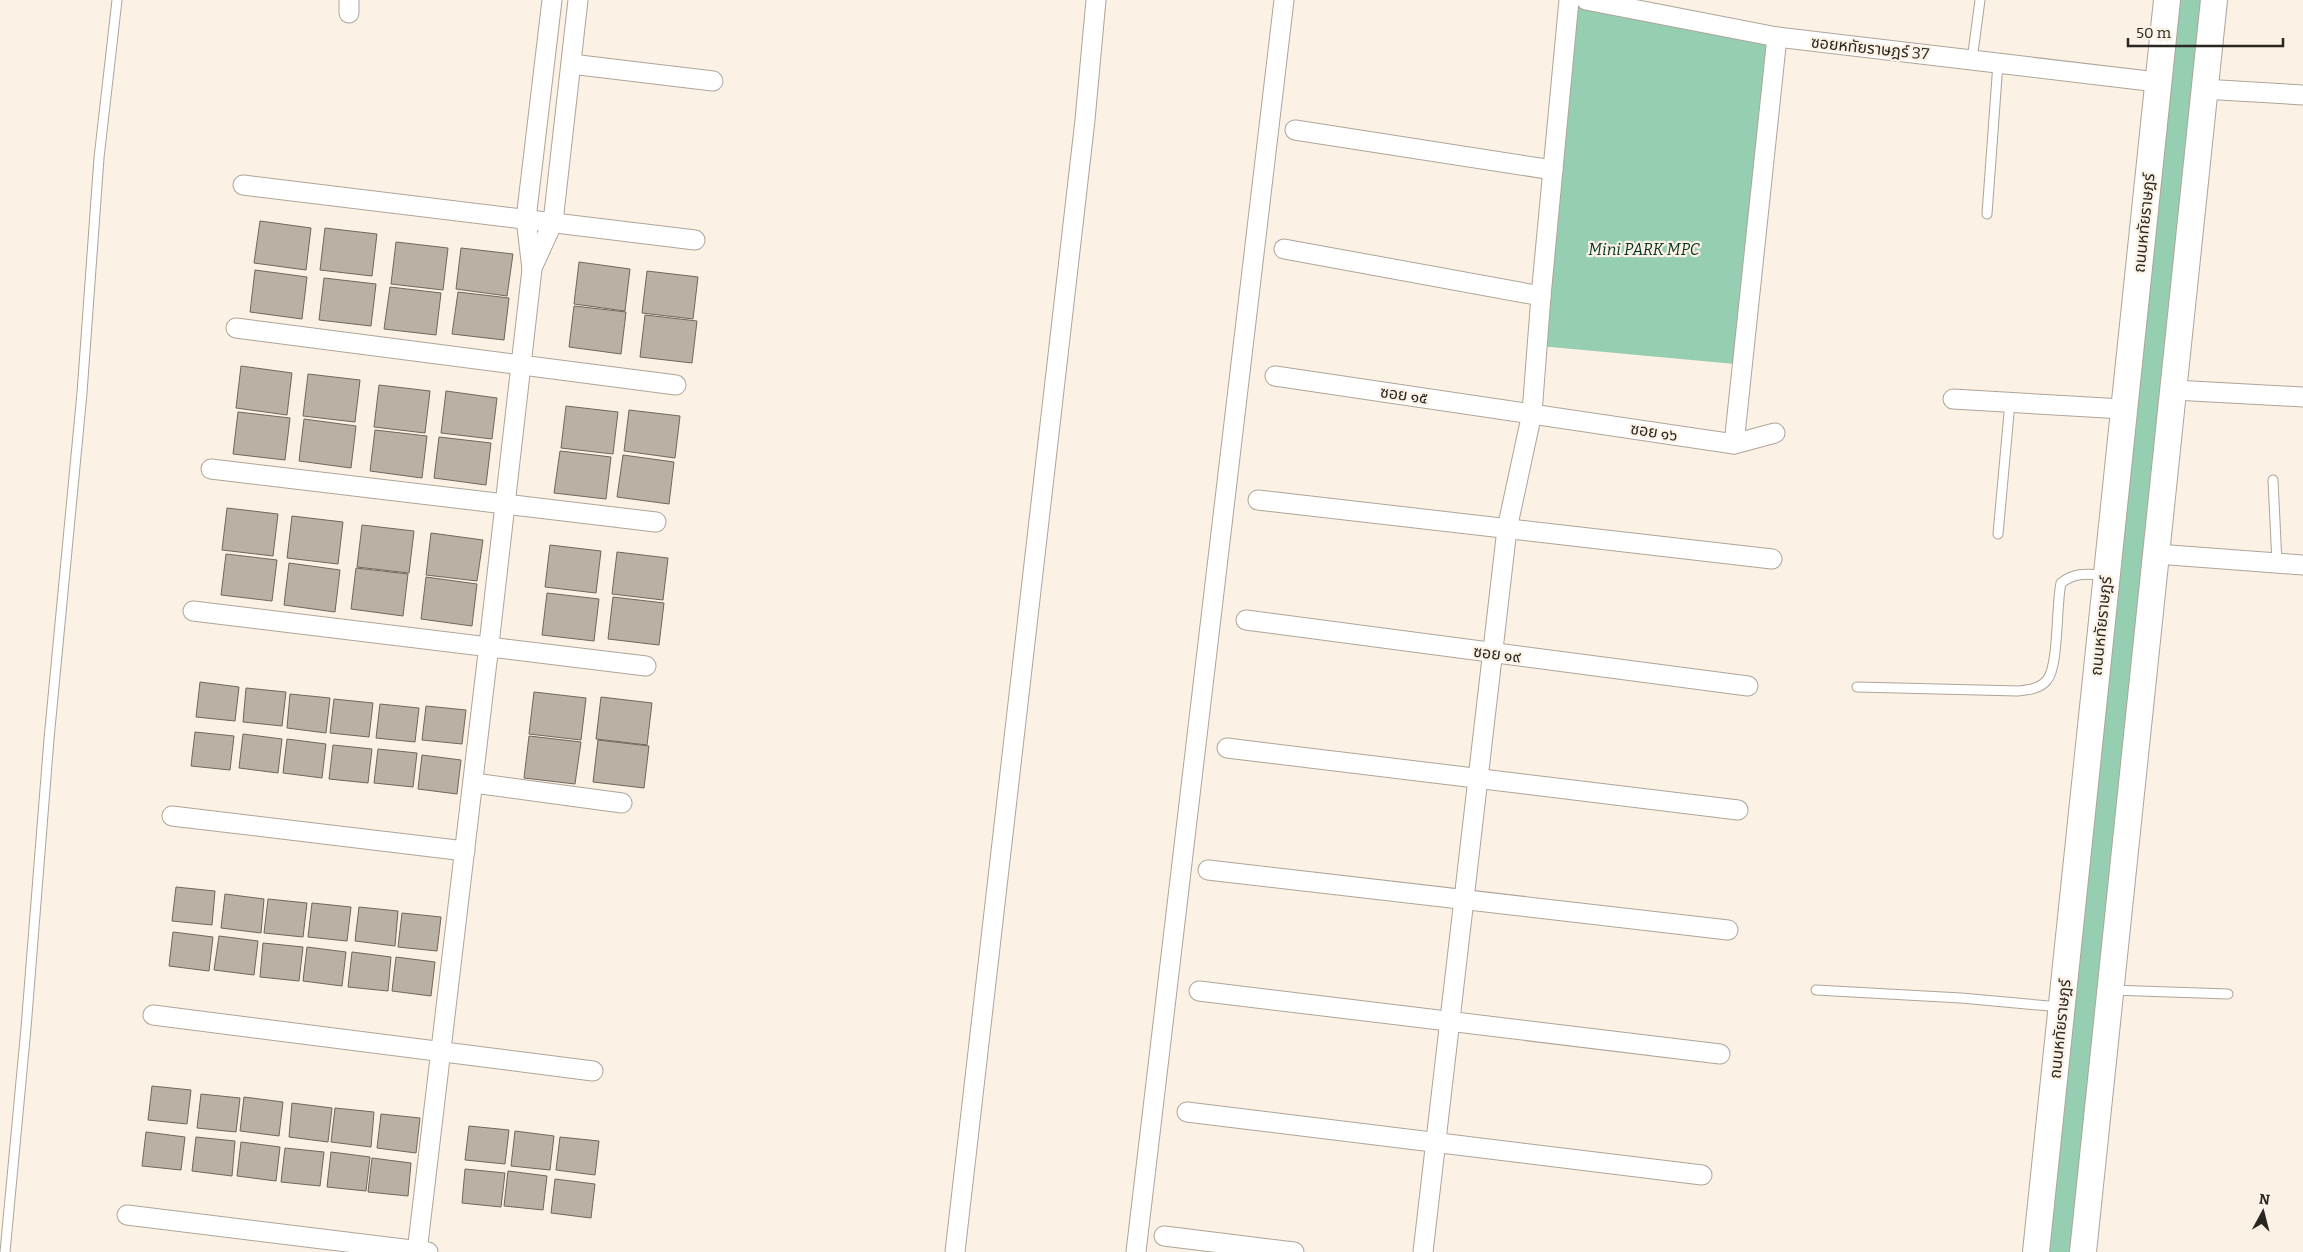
<svg xmlns="http://www.w3.org/2000/svg" width="2303" height="1252" viewBox="0 0 2303 1252" font-family="Bitter,'Noto Sans Thai',serif">
	<style>
		.green { fill: #96ceb2 }
		.building { fill: #b9b1a4; stroke: #6f675c }
		.lines { fill: none; stroke-linecap: round; stroke-linejoin: round }
		.service-casing { stroke: #aea599; stroke-width: 11 }
		.minor-casing { stroke: #aea599; stroke-width: 21 }
		.secondary-casing { stroke: #aea599; stroke-width: 28 }
		.service { stroke: #fff; stroke-width: 9 }
		.minor { stroke: #fff; stroke-width: 19 }
		.secondary { stroke: #fff; stroke-width: 26 }
		.labels { text-anchor: middle; dominant-baseline: central; stroke-width: 4.5; stroke-linejoin: round; paint-order: stroke }
		.street-label { font-size: 16px; fill: #2a2622; stroke: #fbf1e4 }
		.park-label { font-size: 16px; font-style: italic; fill: #003421; stroke: #fbf1e4 }
	</style>
	<rect width="100%" height="100%" fill="#fbf1e4"/>
	<!-- green -->
	<g class="green">
		<path d="M2175 0H2201L2190 123 2073 1252H2047Z"/>
		<path d="M1570 3 1769 36 1735 364 1529 345Z"/>
	</g>
	<!-- building -->
	<g class="building">
		<path d="M260 221 311 228 306 270 254 263Z"/>
		<path d="M325 228 377 234 372 276 320 270Z"/>
		<path d="M396 242 448 248 443 290 391 284Z"/>
		<path d="M461 248 513 254 507 296 456 289Z"/>
		<path d="M579 262 630 269 625 311 574 304Z"/>
		<path d="M255 270 307 277 302 319 250 312Z"/>
		<path d="M647 271 698 277 693 319 642 313Z"/>
		<path d="M324 278 376 284 371 326 319 320Z"/>
		<path d="M390 287 441 293 436 335 384 329Z"/>
		<path d="M458 292 509 298 504 340 452 334Z"/>
		<path d="M574 306 626 312 621 354 569 347Z"/>
		<path d="M645 315 697 321 692 363 640 357Z"/>
		<path d="M241 366 292 373 287 415 236 408Z"/>
		<path d="M308 374 360 380 355 422 303 416Z"/>
		<path d="M379 385 430 391 425 433 374 427Z"/>
		<path d="M446 391 497 398 492 439 441 433Z"/>
		<path d="M566 406 618 412 613 454 561 448Z"/>
		<path d="M629 410 680 416 675 458 624 451Z"/>
		<path d="M238 412 290 418 285 460 233 454Z"/>
		<path d="M304 419 356 426 351 468 299 461Z"/>
		<path d="M375 430 427 436 422 478 370 471Z"/>
		<path d="M439 437 491 443 486 485 434 478Z"/>
		<path d="M560 451 611 457 606 499 554 493Z"/>
		<path d="M623 455 674 462 669 504 617 497Z"/>
		<path d="M227 508 278 514 273 556 222 550Z"/>
		<path d="M292 516 343 522 338 564 287 558Z"/>
		<path d="M362 525 414 531 409 573 357 567Z"/>
		<path d="M431 533 483 540 477 581 426 575Z"/>
		<path d="M550 545 601 551 596 593 545 587Z"/>
		<path d="M617 552 668 558 663 600 612 594Z"/>
		<path d="M226 554 277 560 272 601 221 595Z"/>
		<path d="M289 563 340 570 335 612 284 605Z"/>
		<path d="M356 568 408 574 403 616 351 609Z"/>
		<path d="M426 577 477 584 472 626 421 619Z"/>
		<path d="M547 593 599 599 594 641 542 635Z"/>
		<path d="M613 597 664 603 659 645 608 639Z"/>
		<path d="M200 682 239 687 235 721 196 717Z"/>
		<path d="M246 688 286 692 282 726 243 722Z"/>
		<path d="M534 692 586 698 581 740 529 734Z"/>
		<path d="M290 694 330 698 326 733 287 728Z"/>
		<path d="M601 697 652 703 647 745 596 739Z"/>
		<path d="M334 699 373 703 369 737 330 733Z"/>
		<path d="M380 704 419 708 415 742 376 738Z"/>
		<path d="M426 706 466 710 462 744 422 740Z"/>
		<path d="M195 732 234 736 230 770 191 766Z"/>
		<path d="M243 734 282 739 278 773 239 768Z"/>
		<path d="M529 736 581 742 575 784 524 778Z"/>
		<path d="M287 739 326 744 322 778 283 773Z"/>
		<path d="M598 740 649 746 644 788 593 782Z"/>
		<path d="M333 745 372 749 368 783 329 779Z"/>
		<path d="M378 749 417 753 413 787 374 783Z"/>
		<path d="M422 755 461 760 457 794 418 789Z"/>
		<path d="M176 887 215 891 212 925 172 921Z"/>
		<path d="M225 894 264 899 261 933 221 928Z"/>
		<path d="M268 899 307 903 303 937 264 933Z"/>
		<path d="M312 903 351 907 347 941 308 937Z"/>
		<path d="M359 907 398 911 395 946 355 941Z"/>
		<path d="M402 913 441 917 437 951 398 947Z"/>
		<path d="M173 932 213 937 209 971 169 966Z"/>
		<path d="M219 936 258 941 254 975 214 970Z"/>
		<path d="M263 943 303 947 299 981 260 977Z"/>
		<path d="M307 947 346 952 342 986 303 981Z"/>
		<path d="M352 952 391 957 388 991 348 987Z"/>
		<path d="M396 957 435 962 431 996 392 991Z"/>
		<path d="M152 1086 191 1090 187 1124 148 1120Z"/>
		<path d="M201 1094 240 1098 236 1132 197 1128Z"/>
		<path d="M244 1097 283 1102 279 1136 240 1131Z"/>
		<path d="M292 1103 332 1108 328 1142 289 1137Z"/>
		<path d="M335 1108 374 1112 371 1147 331 1142Z"/>
		<path d="M381 1114 420 1118 416 1153 377 1148Z"/>
		<path d="M469 1126 509 1130 505 1164 465 1160Z"/>
		<path d="M515 1131 554 1136 550 1170 511 1166Z"/>
		<path d="M146 1132 185 1137 181 1170 142 1166Z"/>
		<path d="M196 1137 235 1141 232 1176 192 1171Z"/>
		<path d="M560 1137 599 1141 595 1175 556 1170Z"/>
		<path d="M241 1142 280 1147 276 1181 237 1176Z"/>
		<path d="M285 1148 324 1152 320 1186 281 1182Z"/>
		<path d="M331 1152 370 1157 366 1191 327 1187Z"/>
		<path d="M372 1158 411 1163 408 1196 368 1192Z"/>
		<path d="M465 1169 505 1173 501 1207 462 1203Z"/>
		<path d="M508 1171 547 1176 543 1210 504 1206Z"/>
		<path d="M555 1179 595 1184 591 1218 551 1213Z"/>
	</g>
	<g class="lines">
		<defs>
			<g id="service">
				<path d="M1972 60 1980 0"/>
				<path d="M1987 214 1998 63"/>
				<path d="M2273 480 2277 563"/>
				<path d="M1998 534 2010 402"/>
				<path d="M1857 687 2018 691C2027 690 2040 689 2047 680 2059 666 2056 605 2061 583 2075 572 2087 574 2104 575"/>
				<path d="M1816 990 1961 998 2060 1007"/>
				<path d="M2111 990 2228 994"/>
				<path d="M5 1252 26 1028 49 739 82 393 99 158 117 0"/>
			</g>
			<g id="minor">
				<path d="M1586 0 1777 37 2157 82"/>
				<path d="M349 13V0"/>
				<path d="M571 64 713 81"/>
				<path d="M2203 89 2303 95"/>
				<path d="M1295 130 1553 170"/>
				<path d="M243 185 695 240"/>
				<path d="M1284 249 1541 296"/>
				<path d="M532 268 553 222 578 0"/>
				<path d="M236 328 676 385"/>
				<path d="M1275 376 1734 444 1775 433"/>
				<path d="M2174 390 2303 397"/>
				<path d="M1953 399 2123 409"/>
				<path d="M1734 444 1777 37"/>
				<path d="M211 469 656 522"/>
				<path d="M1258 500 1772 559"/>
				<path d="M2157 554 2303 565"/>
				<path d="M193 611 646 666"/>
				<path d="M1246 620 1748 686"/>
				<path d="M1227 748 1738 810"/>
				<path d="M474 783 622 803"/>
				<path d="M172 816 465 851"/>
				<path d="M1208 870 1728 930"/>
				<path d="M1199 991 1720 1054"/>
				<path d="M153 1015 593 1071"/>
				<path d="M1187 1112 1702 1175"/>
				<path d="M127 1215 428 1252"/>
				<path d="M1164 1236 1294 1252"/>
				<path d="M417 1252C455 924 496 597 532 269L526 219 552 0"/>
				<path d="M955 1252 1085 120 1096 0"/>
				<path d="M1136 1252 1284 0"/>
				<path d="M1423 1252 1507 529 1532 413 1541 296 1569 0"/>
			</g>
			<g id="secondary">
				<path d="M2036 1252 2167 0"/>
				<path d="M2083 1252 2214 0"/>
			</g>
		</defs>
		<!-- service casing -->
		<use href="#service" class="service-casing"/>
		<!-- minor casing -->
		<use href="#minor" class="minor-casing"/>
		<!-- secondary casing -->
		<use href="#secondary" class="secondary-casing"/>
		<!-- service -->
		<use href="#service" class="service"/>
		<!-- minor -->
		<use href="#minor" class="minor"/>
		<!-- secondary -->
		<use href="#secondary" class="secondary"/>
	</g>
	<g class="labels">
		<!-- street labels -->
		<g class="street-label">
			<text transform="translate(1870 48) rotate(6)">ซอยหทัยราษฎร์ 37</text>
			<text transform="translate(2144 223) rotate(-84)">ถนนหทัยราษฎร์</text>
			<text transform="translate(1404 395) rotate(8)">ซอย ๑๕</text>
			<text transform="translate(1654 432) rotate(9)">ซอย ๑๖</text>
			<text transform="translate(2101 626) rotate(-84)">ถนนหทัยราษฎร์</text>
			<text transform="translate(1497 654) rotate(7)">ซอย ๑๙</text>
			<text transform="translate(2060 1029) rotate(-84)">ถนนหทัยราษฎร์</text>
		</g>
		<!-- park labels -->
		<g class="park-label">
			<text x="1644" y="249">Mini PARK MPC</text>
		</g>
	</g>
	<!-- north arrow -->
	<g transform="translate(2263 1212) rotate(7)" stroke="#fbf1e4" stroke-width="4" paint-order="stroke">
	<path d="M0-4L9 19L0 12L-9 19Z" fill="#2a2622"/>
	<text y="-8" font-size="14" font-weight="bold" text-anchor="middle" fill="#2a2622">N</text>
	</g>
	<!-- scale -->
	<path d="M2128 38v8h155v-8" fill="none" stroke="#2a2622" stroke-width="2.5"/>
	<text x="2136" y="38" font-size="15" fill="#2a2622" stroke="#fbf1e4" stroke-width="4" paint-order="stroke">50 m</text>
</svg>
